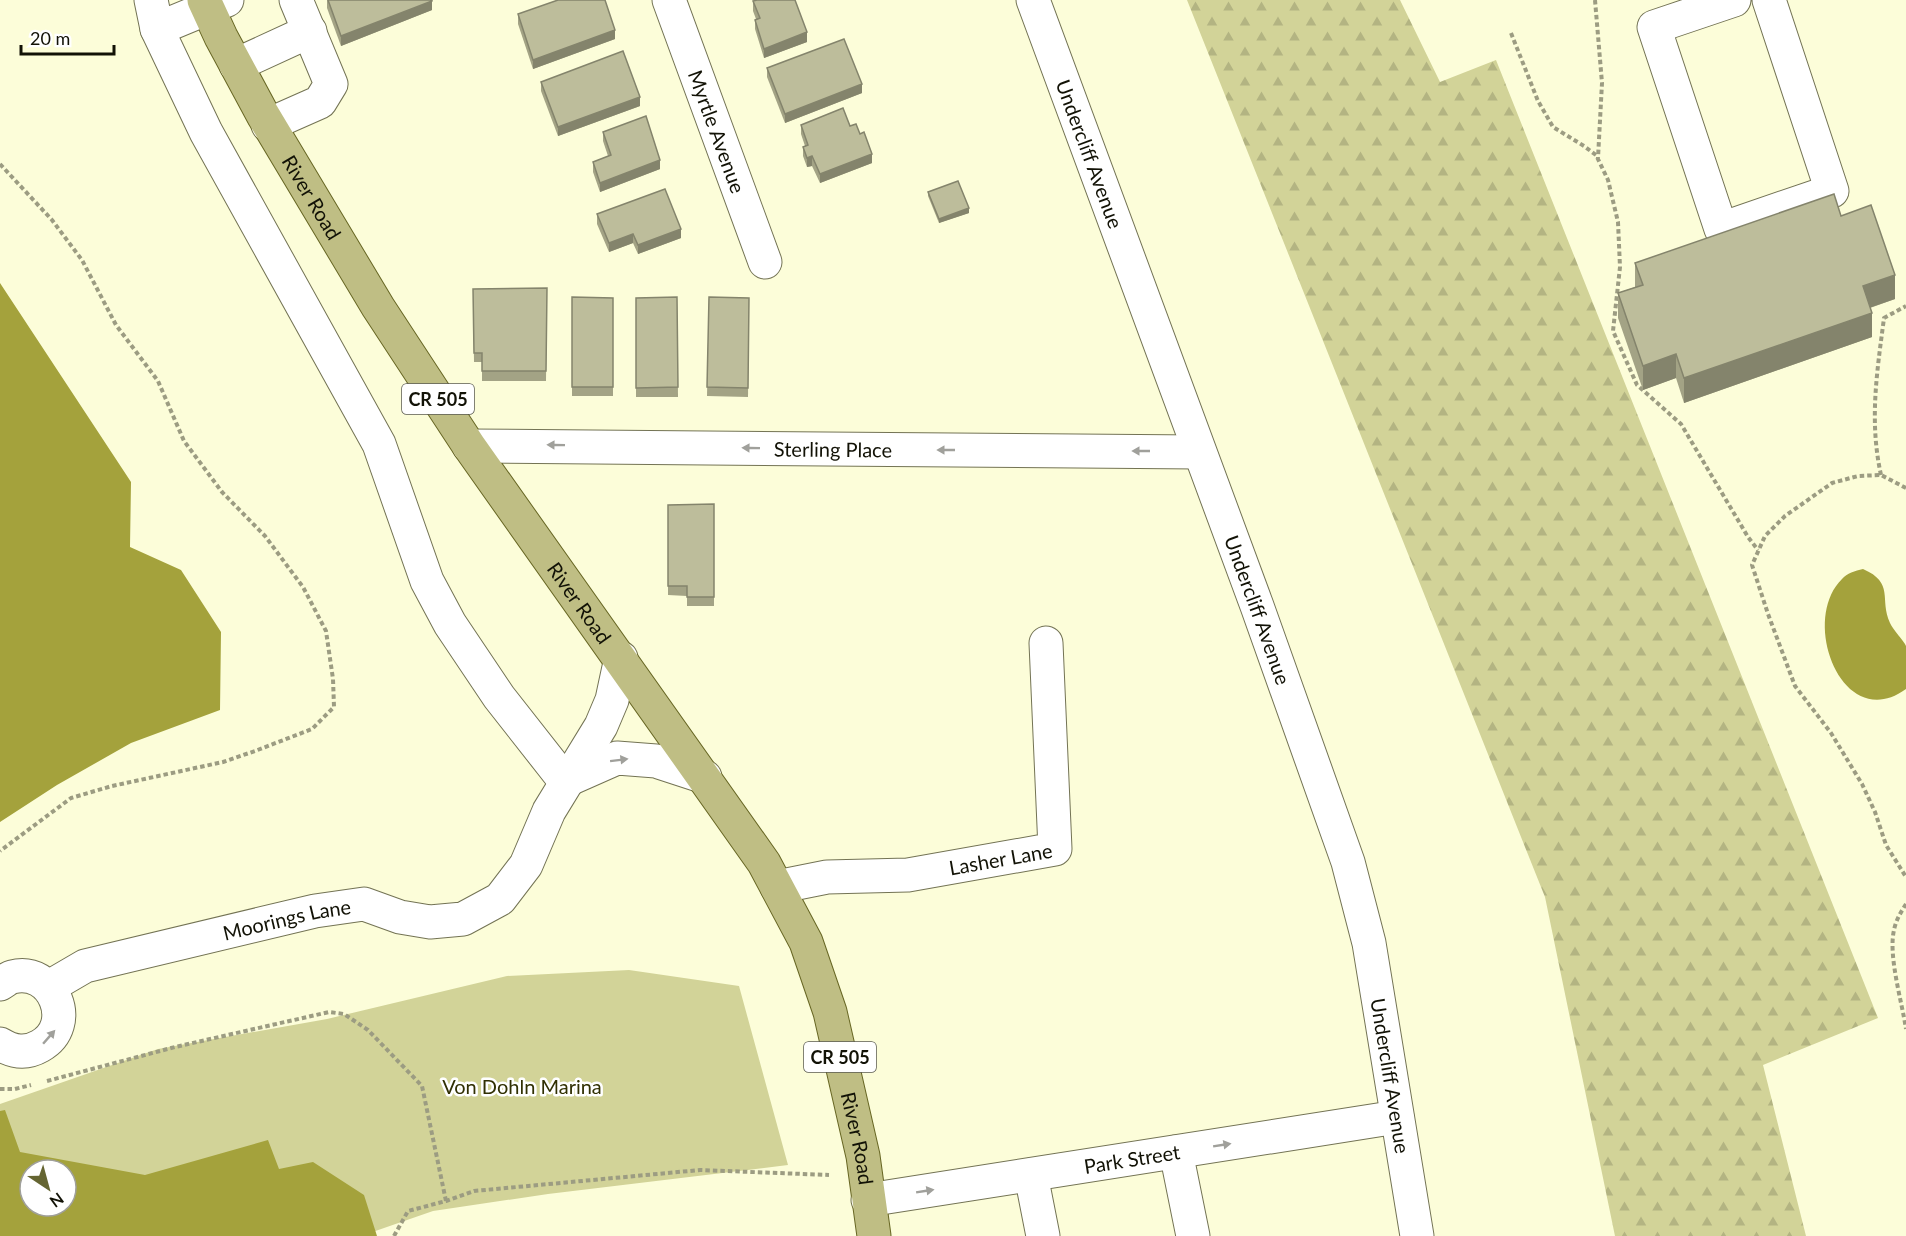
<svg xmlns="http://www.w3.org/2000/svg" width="1906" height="1236" viewBox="0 0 1906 1236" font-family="Lato,sans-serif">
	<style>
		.green { fill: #d2d398; fill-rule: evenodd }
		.forest { fill: url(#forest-firs) }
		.water { fill: #a4a23c; fill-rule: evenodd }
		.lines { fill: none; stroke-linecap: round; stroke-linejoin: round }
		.minor-casing { stroke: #737354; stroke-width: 35 }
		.major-casing { stroke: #676623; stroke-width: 35 }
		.path { stroke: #9c9c82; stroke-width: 4; stroke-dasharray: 4.5 3; stroke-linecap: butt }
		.minor { stroke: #fff; stroke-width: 33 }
		.major { stroke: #bfbe84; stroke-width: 33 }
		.wall { fill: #a3a385 }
		.shaded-wall { fill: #84846c }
		.building { fill: #bdbd9b; stroke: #84846c; stroke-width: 1.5 }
		.oneway { fill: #a0a09b }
		.labels { text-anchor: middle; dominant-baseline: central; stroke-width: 5; stroke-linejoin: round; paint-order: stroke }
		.shield { fill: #fff; stroke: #595951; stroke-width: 1.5 }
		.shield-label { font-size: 18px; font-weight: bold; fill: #121206 }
		.street-label { font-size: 20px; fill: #121206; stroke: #fff }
		.park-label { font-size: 20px; fill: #313003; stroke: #fff }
	</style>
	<defs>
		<pattern id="forest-firs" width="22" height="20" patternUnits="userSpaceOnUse" patternTransform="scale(1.5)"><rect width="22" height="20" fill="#d2d398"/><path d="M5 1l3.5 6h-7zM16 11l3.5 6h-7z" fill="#b3b482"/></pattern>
	</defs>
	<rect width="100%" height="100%" fill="#fcfdd9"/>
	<!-- green -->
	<path class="green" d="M629 970 739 986 788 1165 548 1194 433 1211 361 1236H0V1104L158 1049 327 1019 507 976ZM30 1170H66V1206H30Z"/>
	<!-- forest -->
	<path class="forest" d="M1187 0H1400L1440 82 1496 60 1878 1018 1763 1065 1806 1236H1615L1545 897Z"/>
	<!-- water -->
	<g class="water">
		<path d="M0 283 131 482 130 547 181 570 221 632 220 710 131 743 57 785 0 822Z"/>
		<path d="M1863 569C1895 583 1879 599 1890 623 1893 630 1904 641 1906 646 1906 654 1906 680 1906 689 1843 735 1799 621 1842 579 1847 573 1855 571 1863 569Z"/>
		<path d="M5 1110 20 1152 145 1175 268 1140 279 1169 313 1162 364 1195 377 1236H0V1111ZM30 1170H66V1206H30Z"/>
	</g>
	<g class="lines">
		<defs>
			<g id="minor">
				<path d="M151 0 157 29 206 132 379 444 427 581 450 624 499 697 565 781"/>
				<path id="s1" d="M669 0 765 262"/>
				<path id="s2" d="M1033 0 1257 606 1348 862 1369 943 1417 1236"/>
				<path d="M1734 0 1654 27 1721 229 1832 191 1769 0"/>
				<path d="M157 29 227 0"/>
				<path d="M236 65 310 31"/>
				<path d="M268 125 320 102 331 84 296 0"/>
				<path id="s3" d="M469 446 1199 452"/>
				<path d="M565 781 617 758 656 761 705 777"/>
				<path id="s4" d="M777 887 827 877 908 875 1055 849 1046 643"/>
				<path d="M0 984C4 982 8 978 12 977 53 966 78 1025 40 1046 26 1054 13 1052 0 1044"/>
				<path id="s5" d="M49 987 85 966 315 911 364 904 400 917 430 922 463 919 500 899 526 865 549 811 601 726 612 700 621 658"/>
				<path d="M1176 1152 1193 1236"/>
				<path d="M1031 1175 1043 1236"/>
				<path id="s6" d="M868 1200 1397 1117"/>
			</g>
			<g id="major">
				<path id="s7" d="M204 0 221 37 263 115 378 307 469 446 764 863 806 942 830 1012 863 1156 874 1236"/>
			</g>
		</defs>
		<!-- minor casing -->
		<use href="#minor" class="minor-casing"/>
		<!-- major casing -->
		<use href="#major" class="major-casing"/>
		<!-- path -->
		<g class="path">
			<path d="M1595 0 1602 83 1598 158"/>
			<path d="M1511 33 1538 101 1553 127 1584 146 1596 155 1608 180 1618 222 1620 267 1613 331 1637 385 1681 424 1748 537 1758 550"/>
			<path d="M0 164 52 220 82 260 116 325 158 381 184 441 222 492 265 536 303 587 326 631 333 679 334 707 312 729 255 751 223 762 112 786 71 798 0 851"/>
			<path d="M1881 475C1869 421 1877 372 1884 318L1906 306"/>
			<path d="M1906 488 1881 475 1858 476 1832 483 1785 516 1765 536 1752 565 1768 614 1795 686 1831 733 1862 784 1875 812 1886 845 1906 877"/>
			<path d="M1906 904C1901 912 1896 920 1894 930 1888 956 1902 1002 1906 1029"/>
			<path d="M47 1081 175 1047 329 1012 344 1014 368 1030 422 1086 446 1201"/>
			<path d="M0 1089H15L31 1085"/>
			<path d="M394 1236 408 1211 446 1201 474 1191 700 1170 829 1175"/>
		</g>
		<!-- minor -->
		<use href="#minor" class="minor"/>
		<!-- major -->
		<use href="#major" class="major"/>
	</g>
	<!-- wall -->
	<g class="wall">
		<path d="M327 0 432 10 341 46 327 8Z"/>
		<path d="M753 1 807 42 764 58 755 29V20L756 19 753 11Z"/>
		<path d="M518 14 615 39 533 69 518 24Z"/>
		<path d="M767 68 862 93 785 123 767 77Z"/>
		<path d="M541 82 640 106 558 136 541 91Z"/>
		<path d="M801 125 850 126 872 163 820 183 812 166 807 167 803 156V147L805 146 801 134Z"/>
		<path d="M603 132 660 169 600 192 593 172V162L608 156 603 141Z"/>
		<path d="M928 192 969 213 939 223 928 196Z"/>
		<path d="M597 214 681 238 638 254 633 243 609 252 597 224Z"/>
		<path d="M1841 216 1895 299 1870 308 1872 337 1684 403 1676 378 1643 390 1618 318V293L1635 287V263Z"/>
		<path d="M547 288 546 381H482V362H474L473 289Z"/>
		<path d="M572 297 613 298V396H572Z"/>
		<path d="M677 297 678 397H636V298Z"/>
		<path d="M709 297 749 298 748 397 707 396Z"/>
		<path d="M714 504V606H687V596L668 595V505Z"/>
	</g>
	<!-- shaded-wall -->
	<g class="shaded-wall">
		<path d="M432 1V10L341 46V36Z"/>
		<path d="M615 30V39L533 69V60Z"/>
		<path d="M807 32V42L764 58V49Z"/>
		<path d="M862 84V93L785 123V114Z"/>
		<path d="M640 97V106L558 136V127Z"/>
		<path d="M872 154V163L820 183V174Z"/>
		<path d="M812 156V166L807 167V158Z"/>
		<path d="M660 160V169L600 192V183Z"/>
		<path d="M969 208V213L939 223V219Z"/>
		<path d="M681 229V238L638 254V245Z"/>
		<path d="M633 234V243L609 252V243Z"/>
		<path d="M1895 275V299L1863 310V286Z"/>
		<path d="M1872 313V337L1684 403V378Z"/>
		<path d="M1676 354V378L1643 390V366Z"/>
	</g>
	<!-- building -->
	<g class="building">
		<path d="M328 0H432V1L341 36Z"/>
		<path d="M558 0H605L615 30 533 60 518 14Z"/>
		<path d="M757 0H795L807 32 764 49 755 20 760 18 753 1Z"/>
		<path d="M844 39 862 84 785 114 767 68Z"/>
		<path d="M623 51 640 97 558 127 541 82Z"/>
		<path d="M843 108 850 126 856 124 860 134 864 132 872 154 820 174 812 156 807 158 803 147 808 145 801 125Z"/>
		<path d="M646 116 660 160 600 183 593 162 611 155 603 132Z"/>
		<path d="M958 181 969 208 939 219 928 192Z"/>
		<path d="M665 189 681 229 638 245 633 234 609 243 597 214Z"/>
		<path d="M1834 194 1841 216 1871 205 1895 275 1863 286 1872 313 1684 378 1676 354 1643 366 1618 293 1643 285 1635 263Z"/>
		<path d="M547 288 546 371H482V353H474L473 289Z"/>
		<path d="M572 297 613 298V387H572Z"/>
		<path d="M677 297 678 387 636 388V298Z"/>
		<path d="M709 297 749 298 748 388 707 387Z"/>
		<path d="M714 504V597H687V586H668V505Z"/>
	</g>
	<!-- one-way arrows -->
	<defs><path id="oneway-solid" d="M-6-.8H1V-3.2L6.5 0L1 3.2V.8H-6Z" transform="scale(1.5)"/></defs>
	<g class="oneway">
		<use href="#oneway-solid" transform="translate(556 445) rotate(-179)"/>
		<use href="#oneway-solid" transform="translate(751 448) rotate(-179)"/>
		<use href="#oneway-solid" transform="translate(946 450) rotate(-180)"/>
		<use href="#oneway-solid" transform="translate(1141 451) rotate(-180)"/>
		<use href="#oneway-solid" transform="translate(619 760) rotate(-7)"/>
		<use href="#oneway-solid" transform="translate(49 1037) rotate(-49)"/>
		<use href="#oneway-solid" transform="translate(1222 1145) rotate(-9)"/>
		<use href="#oneway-solid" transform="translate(925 1191) rotate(-9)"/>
	</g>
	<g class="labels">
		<!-- shield labels -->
		<g class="shield">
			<rect x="402" y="384" width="72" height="30" rx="4.5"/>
			<rect x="804" y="1042" width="72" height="30" rx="4.5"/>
		</g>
		<g class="shield-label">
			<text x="438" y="399">CR 505</text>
			<text x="840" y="1057">CR 505</text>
		</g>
		<!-- street labels -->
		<g class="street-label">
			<text stroke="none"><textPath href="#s1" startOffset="140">Myrtle Avenue</textPath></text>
			<text stroke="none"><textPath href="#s2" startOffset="164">Undercliff Avenue</textPath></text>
			<text stroke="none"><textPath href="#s7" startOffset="225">River Road</textPath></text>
			<text stroke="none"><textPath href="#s3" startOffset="364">Sterling Place</textPath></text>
			<text stroke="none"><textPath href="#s7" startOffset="711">River Road</textPath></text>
			<text stroke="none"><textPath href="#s2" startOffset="650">Undercliff Avenue</textPath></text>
			<text stroke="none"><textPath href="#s4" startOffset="226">Lasher Lane</textPath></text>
			<text stroke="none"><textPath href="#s5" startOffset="249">Moorings Lane</textPath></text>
			<text stroke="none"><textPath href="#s2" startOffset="1136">Undercliff Avenue</textPath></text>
			<text stroke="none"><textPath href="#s7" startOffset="1323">River Road</textPath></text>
			<text stroke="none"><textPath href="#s6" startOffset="267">Park Street</textPath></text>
		</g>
		<!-- park labels -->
		<g class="park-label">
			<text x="522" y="1086">Von Dohln Marina</text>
		</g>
	</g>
	<!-- north arrow -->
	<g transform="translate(48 1188) rotate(144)"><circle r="28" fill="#ffffff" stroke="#a0a09b" stroke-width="1.5"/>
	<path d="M0-4.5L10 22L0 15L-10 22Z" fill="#656532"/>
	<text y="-9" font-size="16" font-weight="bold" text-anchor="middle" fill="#121206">N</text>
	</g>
	<!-- scale -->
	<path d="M21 45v9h93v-9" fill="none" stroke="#121206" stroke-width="3"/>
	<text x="30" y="45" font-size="18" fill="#121206" stroke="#ffffff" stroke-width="4.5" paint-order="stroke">20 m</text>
</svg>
